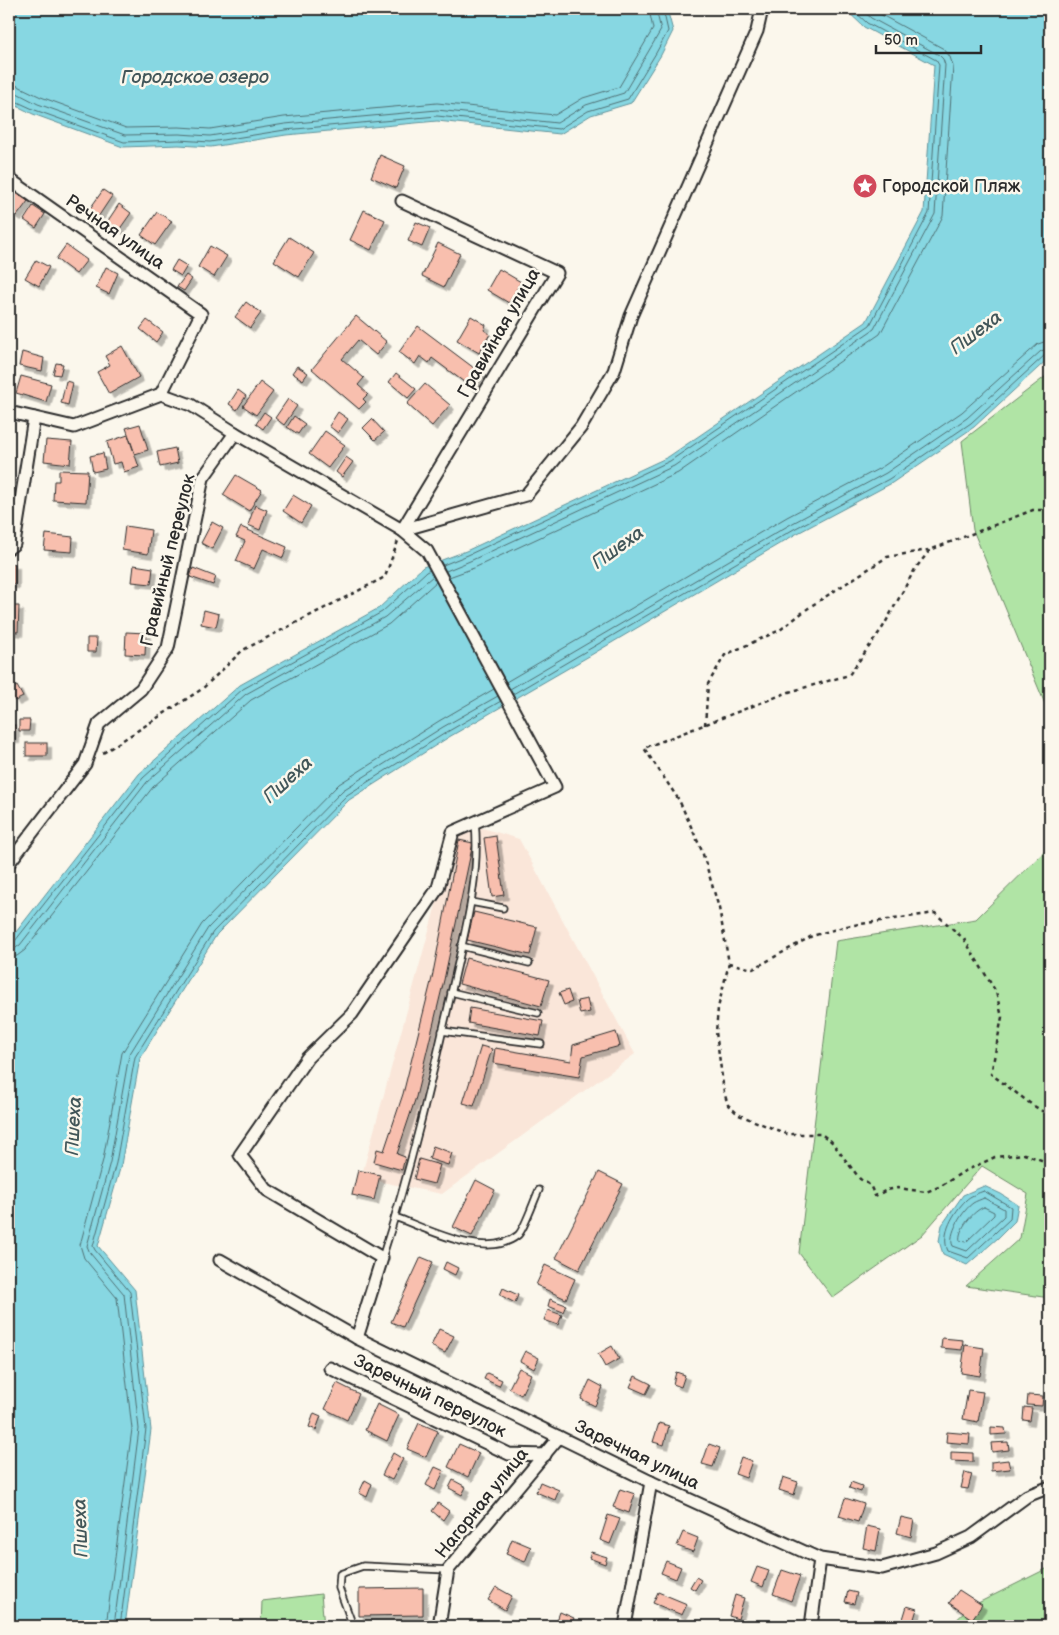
<svg xmlns="http://www.w3.org/2000/svg" width="1059" height="1635" viewBox="0 0 1059 1635" font-family="'Balsamiq Sans',sans-serif">
	<style>
		.built { fill: #fae6d9 }
		.green { fill: #b0e4a5; stroke: #6e8868 }
		.water { fill: #87d7e2; stroke: #629299 }
		.lines { fill: none; stroke-linecap: round; stroke-linejoin: round }
		.shore { stroke: #507074; stroke-width: 1 }
		.building { fill: #f8bfae; stroke: #2b2b2b; filter: url(#shadow) }
		.lane-casing { stroke: #2b2b2b; stroke-width: 9 }
		.street-casing { stroke: #2b2b2b; stroke-width: 15 }
		.path { stroke: #2b2b2b; stroke-width: 2.5; stroke-dasharray: 4 4; stroke-linecap: butt }
		.lane { stroke: #fbf7ec; stroke-width: 5.5 }
		.street { stroke: #fbf7ec; stroke-width: 11 }
		.labels { text-anchor: middle; dominant-baseline: central; stroke-width: 5; stroke-linejoin: round; paint-order: stroke }
		.poi-label { font-size: 18px; fill: #2b2b2b; stroke: #fbf7ec; text-anchor: start }
		.street-label { font-size: 18px; fill: #2b2b2b; stroke: #fbf7ec }
		.water-label { font-size: 19px; font-style: italic; fill: #425659; stroke: #fbf7ec }
	</style>
	<defs>
		<filter id="shadow"><feDropShadow dx="4.5" dy="4.5" stdDeviation="0" flood-color="#0004"/></filter>
	</defs>
	<rect width="100%" height="100%" fill="#fbf7ec"/>
	<filter id="ink" filterUnits="userSpaceOnUse"><feTurbulence type="fractalNoise" baseFrequency=".02" numOctaves="2"/><feDisplacementMap in="SourceGraphic" scale="10" xChannelSelector="R" yChannelSelector="G"/><feConvolveMatrix kernelMatrix="1 2 1 2 8 2 1 2 1" color-interpolation-filters="sRGB"/></filter>
	<g filter="url(#ink)">
		<!-- built -->
		<path class="built" d="M459 821 519 839 635 1054 442 1194 361 1178Z"/>
		<!-- green -->
		<g class="green">
			<path d="M1050 373V716L973 530 962 441Z"/>
			<path d="M1050 846V1298L966 1286 1020 1238 1028 1194 982 1166 922 1235 833 1298 799 1253 836 941 976 919Z"/>
			<path d="M1050 1567V1626H950L970 1607Z"/>
			<path d="M321 1594 324 1626H261L262 1601Z"/>
		</g>
		<!-- water -->
		<g class="water">
			<path d="M9 9H667L673 31 661 55 631 103 591 115 560 134 437 121 286 135 211 147 179 145 123 147 33 114 9 102Z"/>
			<path d="M845 9H1050V357L974 427 892 483 796 534 591 655 449 737 349 800 217 934 140 1058 121 1165 98 1246 135 1290 151 1430 125 1626H9V941L139 774 240 685 379 608 423 567 466 551 668 457 866 322 924 212 934 65 864 27Z"/>
			<path d="M984 1186 1001 1194 1018 1205 1015 1221 998 1238 967 1265 943 1254 939 1241 942 1225 963 1195Z"/>
		</g>
		<g class="lines">
			<!-- shore -->
			<g class="shore">
				<path d="M9 84 16 85 41 97 126 128 179 127 210 129 284 117 437 103 555 115 583 98 619 87 653 29 649 9"/>
				<path d="M9 91 15 92 38 104 125 135 179 134 210 136 285 124 437 110 557 123 586 105 624 93 661 30 656 9"/>
				<path d="M9 98 35 110 124 142 179 140 210 142 285 130 437 116 559 129 588 111 628 99 656 53 668 31 663 9"/>
				<path d="M443 565 468 555 670 461 870 325 929 213 939 65 936 60 867 23 852 9"/>
				<path d="M446 571 470 561 674 466 874 329 935 214 945 65 943 59 939 55 871 18 861 9"/>
				<path d="M449 577 474 568 678 473 880 334 943 216 953 66 950 57 944 49 876 12 872 9"/>
				<path d="M506 682 787 517 882 467 962 412 1038 344 1050 340"/>
				<path d="M510 689 791 524 886 473 967 418 1041 351 1050 348"/>
				<path d="M513 694 794 529 889 479 971 423 1045 355 1050 354"/>
				<path d="M9 943 15 941 143 778 243 689 382 612 426 572 430 570"/>
				<path d="M9 950 14 949 20 945 147 782 246 694 385 617 433 576"/>
				<path d="M9 957 17 956 25 950 153 787 251 700 389 624 436 582"/>
				<path d="M984 1191 1011 1207 1010 1219 968 1258 948 1251C940 1234 954 1212 966 1200 970 1196 978 1193 984 1191Z"/>
				<path d="M984 1198 1004 1209V1216L967 1251 953 1246C947 1235 963 1210 973 1203 976 1201 980 1200 984 1198Z"/>
				<path d="M984 1207 994 1212V1215L966 1242 960 1241C957 1230 974 1210 984 1207Z"/>
				<path d="M106 1626 132 1429 117 1298 84 1258 80 1245 103 1160 122 1053 202 924 339 784 439 721 494 689"/>
				<path d="M114 1626 139 1429 124 1294 90 1253 87 1246 110 1162 129 1055 208 928 343 790 443 727 498 696"/>
				<path d="M120 1626 146 1429 130 1292 95 1250 93 1246 116 1163 135 1057 213 932 347 795 447 732 501 701"/>
			</g>
		</g>
		<!-- building -->
		<g class="building">
			<path d="M380 155 405 166 396 188 371 177Z"/>
			<path d="M10 189 28 201 17 216 9 211Z"/>
			<path d="M103 190 112 196 98 217 89 210Z"/>
			<path d="M119 204 131 213 119 230 107 222Z"/>
			<path d="M33 206 45 214 36 228 24 220Z"/>
			<path d="M364 210 385 220 371 250 350 240Z"/>
			<path d="M157 212 172 221 155 245 141 235Z"/>
			<path d="M416 222 430 228 422 247 408 241Z"/>
			<path d="M289 237 314 253 299 277 274 261Z"/>
			<path d="M438 243 460 254 444 287 422 276Z"/>
			<path d="M66 245 87 260 76 274 56 259Z"/>
			<path d="M210 246 227 256 214 277 198 267Z"/>
			<path d="M36 260 49 267 39 286 25 278Z"/>
			<path d="M177 260 187 266 181 276 171 270Z"/>
			<path d="M106 267 118 273 109 294 96 288Z"/>
			<path d="M499 269 521 282 509 303 487 290Z"/>
			<path d="M186 275 192 279 184 291 177 287Z"/>
			<path d="M246 302 261 313 250 328 235 317Z"/>
			<path d="M356 316 387 342 376 355 358 340 342 359 364 378 358 385 368 394 363 399 366 402 359 409 312 369Z"/>
			<path d="M471 316 486 325 484 330 490 334 479 353 457 340Z"/>
			<path d="M147 320 163 332 156 342 140 329Z"/>
			<path d="M418 326 482 374 472 388 432 358 429 363 420 356 415 364 399 352Z"/>
			<path d="M122 346 139 377 109 394 97 372 110 365 105 356Z"/>
			<path d="M22 352 44 358 42 371 19 366Z"/>
			<path d="M56 363 63 364 60 375 53 374Z"/>
			<path d="M297 366 308 373 303 380 292 373Z"/>
			<path d="M396 373 416 389 408 398 389 382Z"/>
			<path d="M21 376 51 384 46 402 16 393Z"/>
			<path d="M66 381 73 383 68 405 61 403Z"/>
			<path d="M260 382 273 392 256 415 243 406Z"/>
			<path d="M425 384 450 405 432 426 407 404Z"/>
			<path d="M238 390 246 396 237 410 229 404Z"/>
			<path d="M288 399 297 406 284 425 275 418Z"/>
			<path d="M264 412 271 417 263 429 256 424Z"/>
			<path d="M338 412 348 419 338 433 329 426Z"/>
			<path d="M294 416 305 424 298 434 287 427Z"/>
			<path d="M372 419 384 432 375 440 363 428Z"/>
			<path d="M140 424 148 450 135 454 126 428Z"/>
			<path d="M325 431 345 445 328 468 309 454Z"/>
			<path d="M128 435 139 467 124 472 121 462 113 464 107 442Z"/>
			<path d="M46 440 72 442 70 464 44 461Z"/>
			<path d="M175 448 178 463 160 467 157 452Z"/>
			<path d="M103 453 106 469 93 472 90 456Z"/>
			<path d="M346 457 353 462 342 477 336 472Z"/>
			<path d="M59 470 88 471 86 502 53 500 54 481H59Z"/>
			<path d="M236 475 262 490 249 511 223 495Z"/>
			<path d="M293 495 311 506 301 523 283 511Z"/>
			<path d="M255 505 267 510 260 530 248 525Z"/>
			<path d="M212 522 223 528 212 549 201 543Z"/>
			<path d="M125 526 151 530 148 554 122 550Z"/>
			<path d="M241 527 287 547 283 558 263 549 254 569 236 561 245 541 236 537Z"/>
			<path d="M46 534 73 537 72 552 44 550Z"/>
			<rect x="9" y="564" width="6" height="20"/>
			<path d="M134 565 153 568 151 584 132 582Z"/>
			<path d="M193 568 216 577 213 585 190 577Z"/>
			<path d="M9 606H19L18 632 9 631Z"/>
			<path d="M204 610 219 614 216 627 201 624Z"/>
			<path d="M126 632 146 633 145 655 125 654Z"/>
			<path d="M87 638H97L96 652H87Z"/>
			<path d="M17 686 23 697 15 701 9 690Z"/>
			<path d="M19 720H30L29 731H19Z"/>
			<rect x="9" y="725" width="6" height="14"/>
			<rect x="26" y="743" width="21" height="13"/>
			<path d="M496 836 504 895 492 897 484 838Z"/>
			<path d="M459 840 473 843 444 980 416 1097 397 1154 405 1157 402 1170 374 1162 377 1149 384 1151 403 1094 432 978Z"/>
			<path d="M474 912 537 927 530 955 467 940Z"/>
			<path d="M466 958 549 980 541 1006 459 984Z"/>
			<path d="M568 990 572 1002 564 1005 559 993Z"/>
			<path d="M587 999 590 1012 580 1014 577 1001Z"/>
			<path d="M470 1008 543 1021 540 1036 468 1023Z"/>
			<path d="M616 1032 620 1046 583 1056 579 1077 493 1063 495 1048 571 1061 573 1045Z"/>
			<path d="M481 1046 492 1049 474 1106 463 1103Z"/>
			<path d="M433 1146 452 1153 448 1165 429 1159Z"/>
			<path d="M419 1159 440 1165 434 1184 414 1179Z"/>
			<path d="M358 1170 380 1175 374 1200 352 1195Z"/>
			<path d="M599 1172 623 1184 579 1270 556 1258Z"/>
			<path d="M476 1180 495 1190 472 1236 453 1227Z"/>
			<path d="M421 1257 433 1262 403 1327 391 1322Z"/>
			<path d="M446 1262 458 1268 455 1275 443 1269Z"/>
			<path d="M545 1265 575 1279 566 1299 536 1285Z"/>
			<path d="M503 1288 518 1295 515 1303 500 1295Z"/>
			<path d="M550 1299 566 1305 563 1312 548 1306Z"/>
			<path d="M548 1310 562 1315 558 1325 544 1320Z"/>
			<path d="M439 1329 454 1336 445 1353 431 1346Z"/>
			<path d="M942 1338 963 1340 962 1350 941 1348Z"/>
			<path d="M965 1345 984 1348 980 1376 961 1373Z"/>
			<path d="M612 1346 619 1359 605 1367 598 1354Z"/>
			<path d="M525 1351 539 1358 534 1369 520 1361Z"/>
			<path d="M519 1368 531 1374 521 1395 509 1388Z"/>
			<path d="M676 1372 685 1375 681 1387 673 1384Z"/>
			<path d="M487 1373 502 1380 499 1386 484 1379Z"/>
			<path d="M635 1376 651 1384 646 1394 630 1387Z"/>
			<path d="M590 1380 603 1387 595 1406 581 1399Z"/>
			<path d="M337 1383 359 1394 347 1420 325 1409Z"/>
			<path d="M968 1390 983 1392 978 1422 963 1419Z"/>
			<path d="M1028 1395 1043 1396 1042 1406 1027 1405Z"/>
			<path d="M377 1404 399 1415 387 1441 365 1430Z"/>
			<path d="M1024 1407 1032 1408 1030 1421 1023 1420Z"/>
			<path d="M314 1413 321 1416 316 1430 309 1427Z"/>
			<path d="M419 1423 438 1431 426 1457 407 1449Z"/>
			<path d="M659 1423 669 1426 664 1445 653 1442Z"/>
			<path d="M991 1427 1005 1428 1006 1434 991 1435Z"/>
			<path d="M947 1432 970 1434 969 1444 946 1442Z"/>
			<path d="M1008 1442 1009 1450 992 1452 991 1443Z"/>
			<path d="M459 1444 479 1453 468 1477 448 1467Z"/>
			<path d="M709 1444 720 1448 713 1467 702 1464Z"/>
			<path d="M951 1452 973 1453V1462L951 1461Z"/>
			<path d="M393 1453 403 1459 392 1480 382 1475Z"/>
			<path d="M741 1457 752 1461 746 1478 735 1474Z"/>
			<path d="M1008 1460 1010 1469 991 1471V1462Z"/>
			<path d="M435 1467 444 1471 435 1490 426 1485Z"/>
			<path d="M965 1472 972 1474 968 1489 961 1488Z"/>
			<path d="M783 1477 798 1482 794 1495 779 1490Z"/>
			<path d="M365 1480 372 1484 367 1497 359 1493Z"/>
			<path d="M453 1480 466 1487 462 1495 449 1488Z"/>
			<path d="M540 1482 559 1490 555 1500 536 1492Z"/>
			<path d="M851 1482 862 1486 861 1492 849 1488Z"/>
			<path d="M620 1489 635 1494 629 1513 613 1507Z"/>
			<path d="M845 1498 864 1504 858 1522 839 1516Z"/>
			<path d="M438 1503 449 1511 443 1520 432 1511Z"/>
			<path d="M608 1515 620 1519 610 1544 600 1540Z"/>
			<path d="M901 1517 914 1520 911 1537 897 1533Z"/>
			<path d="M867 1526 880 1529 876 1551 863 1548Z"/>
			<path d="M683 1532 698 1538 693 1552 677 1546Z"/>
			<path d="M512 1539 531 1547 525 1562 506 1554Z"/>
			<path d="M591 1552 607 1557 605 1564 589 1558Z"/>
			<path d="M666 1561 681 1567 676 1579 661 1573Z"/>
			<path d="M757 1567 769 1571 763 1587 751 1582Z"/>
			<path d="M782 1570 800 1576 791 1601 773 1594Z"/>
			<path d="M696 1577 701 1580 695 1590 690 1587Z"/>
			<path d="M496 1587 512 1596 505 1610 488 1600Z"/>
			<path d="M423 1588V1615L359 1616V1589Z"/>
			<path d="M959 1590 982 1605 972 1619 949 1603Z"/>
			<path d="M848 1591 857 1593 854 1604 845 1602Z"/>
			<path d="M658 1592 687 1604 682 1615 653 1603Z"/>
			<path d="M735 1595 744 1598 738 1619 729 1616Z"/>
			<path d="M907 1606 917 1609 913 1622 903 1619Z"/>
			<path d="M560 1612 574 1618 571 1626H555Z"/>
		</g>
		<g class="lines">
			<defs>
				<g id="lane">
					<path d="M471 902 503 908"/>
					<path d="M461 946 529 963"/>
					<path d="M451 992 538 1013"/>
					<path d="M442 1031 541 1044"/>
					<path d="M395 1217C428 1229 487 1261 518 1235 524 1230 535 1198 539 1190"/>
					<path d="M382 1258C410 1172 431 1082 451 994 463 938 481 879 475 822"/>
					<path d="M353 1626 339 1588 340 1574 363 1566 448 1570"/>
				</g>
				<g id="street">
					<path d="M9 179 201 314 161 394"/>
					<path d="M9 412 74 427 161 394 191 405 235 433 402 530 427 551 555 787 453 832 438 888 352 1014 307 1058 240 1155 267 1190 382 1258 357 1338"/>
					<path d="M402 530 526 495 581 427 614 371 631 316 757 31 762 9"/>
					<path d="M402 530 557 273 402 201"/>
					<path d="M9 548 14 544 34 418"/>
					<path d="M9 863 85 764 99 724 141 689 168 648 203 478 235 433"/>
					<path d="M220 1260 357 1338 651 1482 820 1559 882 1568 936 1553 971 1537 1027 1496 1050 1487"/>
					<path d="M330 1368 509 1454 545 1455"/>
					<path d="M439 1626 448 1570 559 1437"/>
					<path d="M625 1626 651 1482"/>
					<path d="M811 1626 820 1559"/>
				</g>
			</defs>
			<!-- lane casing -->
			<use href="#lane" class="lane-casing"/>
			<!-- street casing -->
			<use href="#street" class="street-casing"/>
			<!-- path -->
			<g class="path">
				<path d="M1050 510H1033L930 550 915 569 883 627 849 675 789 692 644 748 679 800 702 851 719 908 729 963 718 1008 716 1032 724 1092 728 1105 739 1115 787 1134H821L831 1141 860 1179 870 1185 875 1196 887 1190 898 1188 926 1192 941 1186 963 1172 995 1157 1024 1154 1050 1163"/>
				<path d="M705 725 708 684 725 655 780 630 811 606 887 557 928 550"/>
				<path d="M103 753 202 689 243 650 385 577 398 541"/>
				<path d="M729 963 753 969 812 936 847 926 935 913 964 939 996 992 1002 1017 991 1074 1031 1104 1050 1116"/>
			</g>
			<!-- lane -->
			<use href="#lane" class="lane"/>
			<!-- street -->
			<use href="#street" class="street"/>
		</g>
	</g>
	<!-- icons -->
	<defs>
		<symbol id="sight-disc" viewBox="-11 -11 22 22"><circle r="9.5" fill="#d1495b" stroke="#fbf7ec"/><path d="M0-6L1.8-2.2L6-1.7L2.9 1.2L3.7 5.4L0 3.3L-3.7 5.4L-2.9 1.2L-6-1.7L-1.8-2.2Z" fill="#fff"/></symbol>
	</defs>
	<g fill-rule="evenodd">
		<use href="#sight-disc" x="851" y="172" width="28" height="28"/>
	</g>
	<g class="labels">
		<!-- poi labels -->
		<g class="poi-label">
			<text x="882" y="186">Городской Пляж</text>
		</g>
		<!-- street labels -->
		<g class="street-label">
			<text transform="translate(115 232) rotate(35)">Речная улица</text>
			<text transform="translate(499 333) rotate(-60)">Гравийная улица</text>
			<text transform="translate(168 560) rotate(-76)">Гравийный переулок</text>
			<text transform="translate(430 1396) rotate(26)">Заречный переулок</text>
			<text transform="translate(637 1455) rotate(26)">Заречная улица</text>
			<text transform="translate(482 1503) rotate(-51)">Нагорная улица</text>
		</g>
		<!-- water labels -->
		<g class="water-label">
			<text x="195" y="77">Городское озеро</text>
			<text transform="translate(976 333) rotate(-37)">Пшеха</text>
			<text transform="translate(618 548) rotate(-36)">Пшеха</text>
			<text transform="translate(288 780) rotate(-42)">Пшеха</text>
			<text transform="translate(74 1126) rotate(-87)">Пшеха</text>
			<text transform="translate(81 1528) rotate(-92)">Пшеха</text>
		</g>
	</g>
	<!-- margin -->
	<rect width="1059" height="1635" fill="none" stroke="#fbf7ec" stroke-width="30"/>
	<rect x="15" y="15" width="1029" height="1605" fill="none" stroke="#2b2b2b" stroke-width="2" filter="url(#ink)"/>
	<!-- scale -->
	<path d="M876 45v8h105v-8" fill="none" stroke="#2b2b2b" stroke-width="2.5"/>
	<text x="884" y="45" font-size="15" fill="#2b2b2b" stroke="#fbf7ec" stroke-width="4" paint-order="stroke">50 m</text>
</svg>
